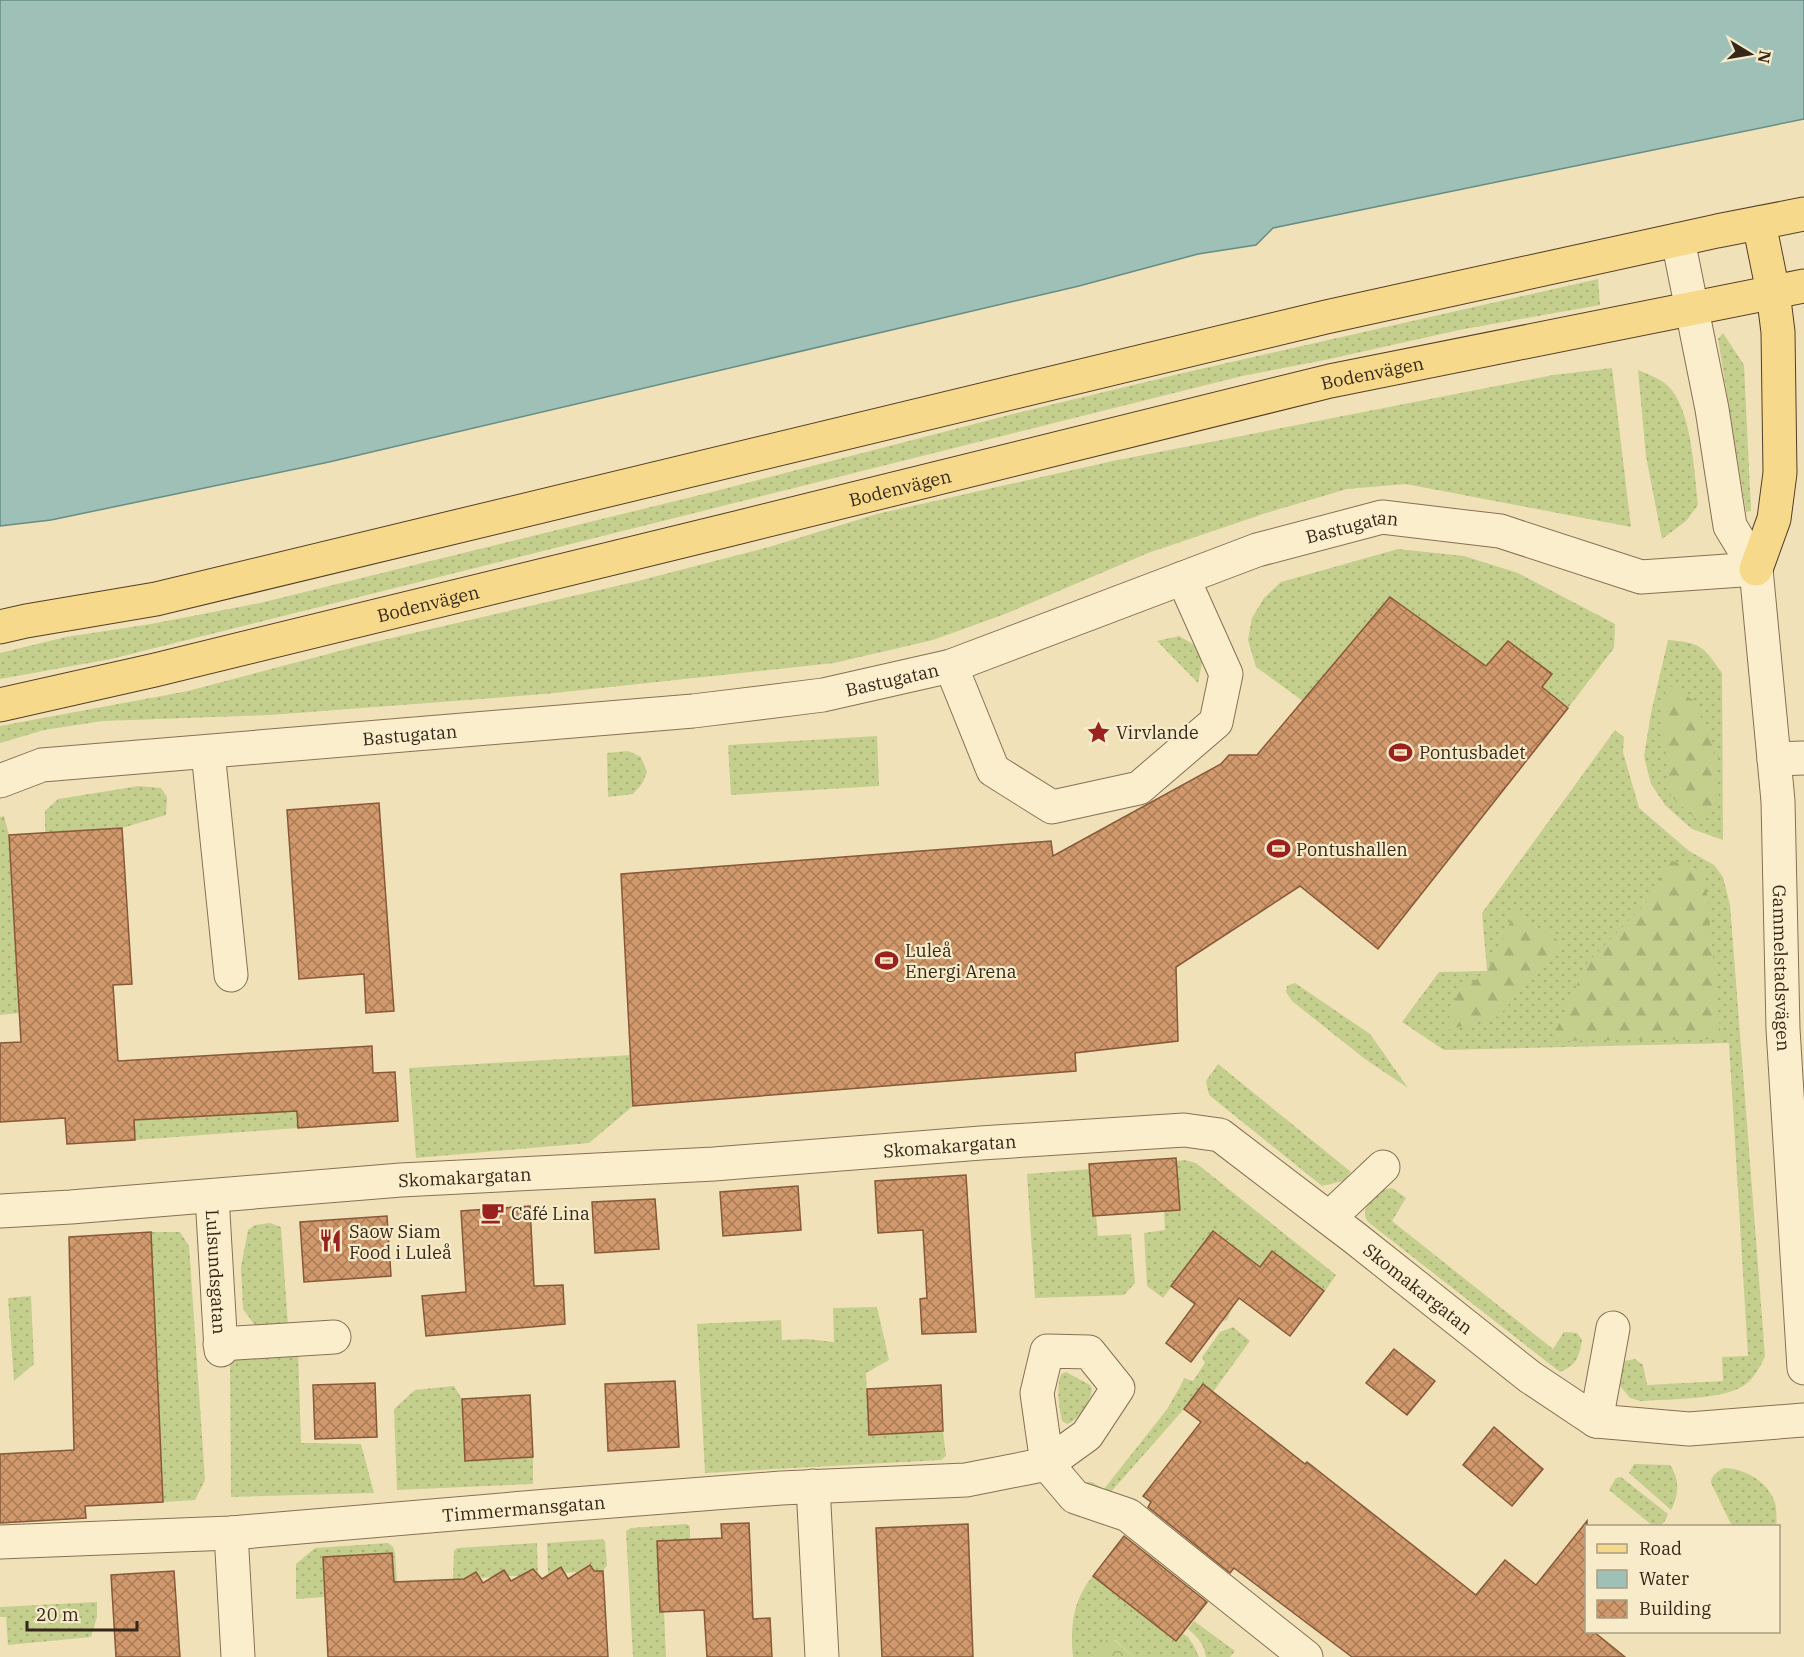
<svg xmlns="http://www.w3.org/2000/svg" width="1804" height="1657" viewBox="0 0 1804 1657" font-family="'IBM Plex Serif',serif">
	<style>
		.grass { fill: url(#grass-dots) }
		.forest { fill: url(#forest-firs) }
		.park { fill: url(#park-crowns) }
		.water { fill: #9ec0b7; stroke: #668d84; stroke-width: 1.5 }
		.building { fill: url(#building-cross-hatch); stroke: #875938; stroke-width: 1.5 }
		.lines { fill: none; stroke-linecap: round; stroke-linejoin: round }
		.minor-casing { stroke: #877053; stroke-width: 35 }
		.major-casing { stroke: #543e28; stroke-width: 35 }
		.minor { stroke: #fbeecc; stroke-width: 33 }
		.major { stroke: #f7d98c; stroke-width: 33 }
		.labels { text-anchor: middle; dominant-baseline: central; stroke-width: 4.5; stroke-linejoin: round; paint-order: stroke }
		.street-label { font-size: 18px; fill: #352719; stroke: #f7ebc9 }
		.poi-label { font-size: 18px; fill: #352719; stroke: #f7ebc9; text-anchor: start }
	</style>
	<defs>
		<pattern id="grass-dots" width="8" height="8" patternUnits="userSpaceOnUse" patternTransform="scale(1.5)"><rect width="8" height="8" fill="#c4ce8d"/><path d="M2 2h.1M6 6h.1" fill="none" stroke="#a9b179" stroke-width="1.8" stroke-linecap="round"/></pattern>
		<pattern id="forest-firs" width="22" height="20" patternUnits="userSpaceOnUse" patternTransform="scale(1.5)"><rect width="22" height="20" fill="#c4ce8d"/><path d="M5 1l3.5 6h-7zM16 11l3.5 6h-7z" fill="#a9b179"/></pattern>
		<pattern id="park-crowns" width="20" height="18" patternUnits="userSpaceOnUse" patternTransform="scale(1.5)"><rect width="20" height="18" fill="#c4ce8d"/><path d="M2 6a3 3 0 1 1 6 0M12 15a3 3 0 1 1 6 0" fill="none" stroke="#a9b179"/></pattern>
		<pattern id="building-cross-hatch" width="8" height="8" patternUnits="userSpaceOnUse" patternTransform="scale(1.5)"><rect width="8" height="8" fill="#d1996c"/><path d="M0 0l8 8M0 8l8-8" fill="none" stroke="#aa7d58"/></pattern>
	</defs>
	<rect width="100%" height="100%" fill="#f0e1b9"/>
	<!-- grass -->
	<g class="grass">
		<path d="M1598 279 1600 305 1459 330 1325 360 1242 376 111 659 0 679V653L66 637 151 624 260 603 712 492 1013 414 1183 373Z"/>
		<path d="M1723 333 1744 365 1751 511 1746 512 1718 339Z"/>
		<path d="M1612 368 1631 527 1406 484 1347 489 1266 513 1148 553 1005 614 933 640 834 663 545 694 270 715 103 721 44 730 0 743V726L188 691 370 643 634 582 769 547 877 514 1113 461 1553 375Z"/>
		<path d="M1638 370C1647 374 1659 378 1667 385 1692 408 1694 471 1698 505L1686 521 1662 539 1646 456Z"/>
		<path d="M1398 549 1464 556 1518 573 1615 624 1614 648 1568 708 1542 687 1551 674 1508 641 1486 666 1303 701 1256 667 1248 640 1252 618 1264 598 1281 582Z"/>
		<path d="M1179 636 1196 646 1202 663 1198 683 1157 641Z"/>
		<path d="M1668 640C1702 643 1703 646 1722 673L1723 840 1692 829 1665 805 1651 784 1644 756 1651 713Z"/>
		<path d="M1615 730 1624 737 1623 752 1639 808 1689 851 1714 865 1723 877 1730 905 1765 1356C1761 1366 1753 1380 1743 1386 1722 1400 1667 1399 1641 1401L1630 1398 1617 1382 1624 1361 1635 1359 1643 1365 1647 1385 1723 1381 1722 1357 1748 1356 1729 1043 1444 1050 1402 1022 1439 972 1487 971 1482 913Z"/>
		<path d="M877 736 879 786 731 795 728 745Z"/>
		<path d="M628 751 641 757 647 772 642 784 633 794 608 797 607 753Z"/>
		<path d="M139 786 161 788 167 797 166 815 122 828 45 833V811L58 799Z"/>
		<path d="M4 816 9 835 19 1013 0 1015V817Z"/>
		<path d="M1295 983 1370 1034 1408 1088 1365 1059 1292 1001 1286 992 1287 986Z"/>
		<path d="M631 1055 633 1106 589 1143 416 1158 409 1068Z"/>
		<path d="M1218 1064 1351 1172 1343 1181 1322 1186 1209 1095 1206 1081Z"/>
		<path d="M297 1111 298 1128 135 1140 134 1120Z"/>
		<path d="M1184 1160 1196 1163 1336 1275 1325 1291 1272 1251 1237 1296 1227 1320 1217 1323 1194 1304 1236 1249 1214 1231 1163 1298 1147 1286 1144 1233 1165 1230 1164 1211 1176 1161Z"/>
		<path d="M1090 1169 1093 1216H1096L1098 1236 1131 1234 1135 1283 1124 1295 1035 1298 1027 1174Z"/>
		<path d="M1392 1188 1406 1198 1392 1221 1553 1349 1564 1332 1577 1333 1582 1340C1579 1357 1577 1365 1560 1372L1368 1222C1359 1210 1372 1199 1380 1190Z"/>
		<path d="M270 1223 281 1227 288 1326 257 1328 243 1309 241 1267 248 1230 255 1225Z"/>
		<path d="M151 1232H180L189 1246 205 1480 195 1500 163 1502Z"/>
		<path d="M31 1296 34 1364 14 1381 8 1298Z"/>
		<path d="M877 1307 889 1360 866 1373 869 1435 943 1432 946 1456 941 1460 705 1473 697 1324 781 1320 782 1340 807 1339 834 1342 833 1308Z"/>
		<path d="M1233 1327 1250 1341 1213 1392 1203 1384 1184 1409 1109 1494 1085 1487 1087 1482H1092L1104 1489 1168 1408C1173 1397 1180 1389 1184 1378L1193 1381 1205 1363 1202 1357 1220 1332Z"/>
		<path d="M298 1349 301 1443 361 1444 374 1493 231 1497 230 1353Z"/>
		<path d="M1066 1372 1090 1385 1092 1389C1091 1401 1078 1421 1067 1424L1062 1421C1059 1406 1056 1389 1061 1374Z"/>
		<path d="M454 1386 462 1399 465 1460 533 1457V1484L397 1490 394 1409 415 1390Z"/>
		<path d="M1634 1464 1670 1465C1680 1479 1679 1495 1671 1510L1629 1473Z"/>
		<path d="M1724 1468C1744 1468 1769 1482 1775 1503 1777 1510 1776 1519 1777 1526H1732L1711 1483C1711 1476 1717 1471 1724 1468Z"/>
		<path d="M1621 1477 1668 1514C1665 1522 1662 1527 1653 1526L1609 1490 1616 1478Z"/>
		<path d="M686 1524 690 1526V1538L686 1540 664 1612 666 1657H633L626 1531 631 1528Z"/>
		<path d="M602 1539 605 1541 607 1565 603 1571H594L589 1565 578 1572 564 1573 560 1567 548 1574 547 1543Z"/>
		<path d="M388 1543 393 1547 395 1553 398 1597H395L391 1553 323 1557 325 1597 296 1599V1564L315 1548Z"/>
		<path d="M537 1543 538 1575 533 1569 520 1576H508L504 1570 492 1577 479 1578 475 1572 464 1579 453 1580 454 1551 457 1548Z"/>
		<path d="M1093 1576 1176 1641 1182 1633 1188 1637 1194 1646 1199 1657H1134L1115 1640H1104L1091 1657H1073C1070 1627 1073 1599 1093 1576Z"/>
		<path d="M97 1602V1617L91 1637 8 1645 6 1617H0V1607Z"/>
		<path d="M1194 1621 1235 1651 1230 1657H1206C1204 1644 1198 1637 1188 1629Z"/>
	</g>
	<!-- forest -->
	<g class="forest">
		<path d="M1667 684 1693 700 1712 742 1720 805 1696 819 1671 796 1661 718Z"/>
		<path d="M1670 860 1705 873 1721 1039 1551 1041 1587 963 1648 901Z"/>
		<path d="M1515 912 1562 943 1499 1016 1444 1031 1459 991 1487 972Z"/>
	</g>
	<!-- park -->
	<path class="park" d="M1103 1640H1114L1134 1657H1091Z"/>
	<!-- water -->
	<path class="water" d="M0 0H1804V119L1273 228 1256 245 1198 254 1079 286 329 462 51 520 0 526Z"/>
	<!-- building -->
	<g class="building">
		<path d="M1390 597 1486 666 1508 641 1552 674 1542 687 1568 708 1378 949 1300 886 1176 967 1178 1041 1075 1053 1076 1071 633 1106 621 874 1051 841 1053 856 1221 764 1229 755H1257Z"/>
		<path d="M379 803 394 1011 366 1013 364 974 299 979 287 810Z"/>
		<path d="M122 828 132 984 113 985 118 1061 372 1046 373 1073 395 1072 398 1121 298 1128 297 1111 134 1120 135 1140 67 1144 65 1118 0 1122V1043L21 1042 9 835Z"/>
		<path d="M1176 1158 1180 1210 1093 1216 1089 1164Z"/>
		<path d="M966 1175 976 1332 922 1334 920 1299 927 1298 923 1230 878 1233 875 1181Z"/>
		<path d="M798 1186 801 1230 723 1236 720 1192Z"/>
		<path d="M655 1199 659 1249 595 1253 592 1202Z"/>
		<path d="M530 1206 534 1286 563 1285 565 1324 426 1336 422 1296 466 1292 461 1211Z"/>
		<path d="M387 1216 391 1276 304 1282 300 1222Z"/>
		<path d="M1213 1231 1260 1267 1272 1251 1324 1291 1290 1336 1239 1298 1191 1362 1166 1343 1195 1304 1171 1286Z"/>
		<path d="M151 1232 163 1502 85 1506 86 1518 0 1523V1454L74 1450 69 1237Z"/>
		<path d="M1394 1349 1435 1381 1407 1415 1366 1383Z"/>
		<path d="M675 1381 679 1447 608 1451 605 1384Z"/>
		<path d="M375 1383 377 1437 315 1439 313 1385Z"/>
		<path d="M1203 1384 1305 1464 1307 1462 1476 1595 1505 1560 1536 1585 1587 1521V1632H1594L1625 1657H1352L1234 1568 1230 1573 1148 1507 1151 1502 1143 1496 1201 1422 1184 1409Z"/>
		<path d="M941 1385 943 1431 869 1435 867 1389Z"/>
		<path d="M530 1395 533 1457 465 1461 462 1399Z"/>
		<path d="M1494 1427 1543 1469 1512 1506 1463 1465Z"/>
		<path d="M749 1523 753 1619 770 1618 772 1657H707L704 1610 660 1612 657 1541 722 1538 721 1524Z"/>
		<path d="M968 1524 973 1657H882L876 1528Z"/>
		<path d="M1124 1536 1207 1602 1176 1641 1093 1576Z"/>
		<path d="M392 1553 394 1582 464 1579 476 1572 483 1583 504 1570 511 1581 533 1569 542 1579 561 1567 568 1579 590 1565 594 1571H603L608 1657H328L323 1557Z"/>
		<path d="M174 1571 180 1657H116L111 1575Z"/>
	</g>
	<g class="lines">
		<defs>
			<g id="minor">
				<path id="s1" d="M1678 240 1712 409 1730 526 1756 569 1778 801 1783 1029 1804 1368"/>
				<path d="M951 666 993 770 1052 807 1139 788 1216 722 1226 674 1183 578"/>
				<path d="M208 752 231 975"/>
				<path d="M1774 759 1804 758"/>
				<path id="s2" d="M0 781 42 765 693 711 823 695 951 666 1257 550 1382 517 1500 531 1641 577 1756 569"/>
				<path id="s3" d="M212 1196 221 1350"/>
				<path id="s4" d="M0 1211 71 1207 401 1180 714 1164 981 1143 1184 1130 1220 1135 1355 1238 1530 1377 1596 1421 1689 1429 1804 1420"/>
				<path d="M1329 1218 1383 1167"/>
				<path d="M220 1344 334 1337"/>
				<path d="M1596 1421 1613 1328"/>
				<path d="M1047 1464 1075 1497 1128 1515 1306 1657"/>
				<path d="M813 1486 822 1657"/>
				<path d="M231 1533 238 1657"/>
				<path id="s5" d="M0 1542 231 1533 548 1506 781 1488 966 1480 1047 1464 1087 1435 1118 1388 1089 1352 1047 1351 1037 1393 1047 1464"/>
			</g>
			<g id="major">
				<path d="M1756 569 1774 519 1780 473 1778 332 1773 292 1759 223"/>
				<path d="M0 627 26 621 156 599 1326 317 1717 231 1804 214"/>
				<path id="s6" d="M0 705 155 670 736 528 1330 381 1804 286"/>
			</g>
		</defs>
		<!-- minor casing -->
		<use href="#minor" class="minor-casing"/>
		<!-- major casing -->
		<use href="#major" class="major-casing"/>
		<!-- minor -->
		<use href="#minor" class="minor"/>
		<!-- major -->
		<use href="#major" class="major"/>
	</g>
	<!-- icons -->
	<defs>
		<symbol id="sight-bare" viewBox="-9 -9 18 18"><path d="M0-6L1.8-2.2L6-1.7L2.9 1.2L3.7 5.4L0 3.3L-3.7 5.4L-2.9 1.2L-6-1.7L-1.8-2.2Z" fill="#992220" stroke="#f7ebc9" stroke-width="2.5" paint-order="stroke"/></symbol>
		<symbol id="stadium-bare" viewBox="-9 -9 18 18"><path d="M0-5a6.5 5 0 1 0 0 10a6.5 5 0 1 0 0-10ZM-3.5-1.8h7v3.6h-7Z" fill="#992220" stroke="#f7ebc9" stroke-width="2.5" paint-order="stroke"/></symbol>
		<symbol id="cafe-bare" viewBox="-9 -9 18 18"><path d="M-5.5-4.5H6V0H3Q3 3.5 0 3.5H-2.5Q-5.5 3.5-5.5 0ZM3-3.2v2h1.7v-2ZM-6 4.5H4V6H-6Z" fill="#992220" stroke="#f7ebc9" stroke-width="2.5" paint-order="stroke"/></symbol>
		<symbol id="restaurant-bare" viewBox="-9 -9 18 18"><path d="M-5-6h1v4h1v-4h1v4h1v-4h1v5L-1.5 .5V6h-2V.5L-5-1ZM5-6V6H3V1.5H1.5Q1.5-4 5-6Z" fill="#992220" stroke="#f7ebc9" stroke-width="2.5" paint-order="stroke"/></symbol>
	</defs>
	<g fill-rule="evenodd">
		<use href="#sight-bare" x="1082" y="716" width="33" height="33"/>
		<use href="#stadium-bare" x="1384" y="736" width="33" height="33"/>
		<use href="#stadium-bare" x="1262" y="832" width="33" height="33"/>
		<use href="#stadium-bare" x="870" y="944" width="33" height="33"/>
		<use href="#cafe-bare" x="476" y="1196" width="33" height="33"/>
		<use href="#restaurant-bare" x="314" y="1224" width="33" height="33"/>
	</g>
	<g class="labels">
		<!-- street labels -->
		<g class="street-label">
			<text stroke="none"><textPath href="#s6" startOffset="1412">Bodenvägen</textPath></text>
			<text stroke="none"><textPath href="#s6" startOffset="926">Bodenvägen</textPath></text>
			<text stroke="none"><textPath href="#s2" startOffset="1386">Bastugatan</textPath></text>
			<text stroke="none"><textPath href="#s6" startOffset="440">Bodenvägen</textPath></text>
			<text stroke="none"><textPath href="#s2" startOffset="900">Bastugatan</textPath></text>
			<text stroke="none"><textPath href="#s2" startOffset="414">Bastugatan</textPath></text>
			<text stroke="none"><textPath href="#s1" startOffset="741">Gammelstadsvägen</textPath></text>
			<text stroke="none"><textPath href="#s4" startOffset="952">Skomakargatan</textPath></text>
			<text stroke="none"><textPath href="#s4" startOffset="466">Skomakargatan</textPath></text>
			<text stroke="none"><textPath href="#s3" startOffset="76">Lulsundsgatan</textPath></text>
			<text stroke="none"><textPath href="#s4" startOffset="1474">Skomakargatan</textPath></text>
			<text stroke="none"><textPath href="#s5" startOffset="525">Timmermansgatan</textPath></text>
		</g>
		<!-- poi labels -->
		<g class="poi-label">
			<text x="1116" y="732">Virvlande</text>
			<text x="1419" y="752">Pontusbadet</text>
			<text x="1296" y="849">Pontushallen</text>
			<text x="905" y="950">Luleå<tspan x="905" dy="21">Energi Arena</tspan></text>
			<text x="511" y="1213">Café Lina</text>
			<text x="349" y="1231">Saow Siam<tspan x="349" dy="21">Food i Luleå</tspan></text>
		</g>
	</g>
	<!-- legend -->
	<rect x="1585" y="1525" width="195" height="108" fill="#f7ebc9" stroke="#a99d83" stroke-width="1.5"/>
	<rect x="1597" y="1544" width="30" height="9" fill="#f7d98c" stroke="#a99d83" stroke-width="1.5"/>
	<text x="1639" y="1555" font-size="18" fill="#352719">Road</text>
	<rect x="1597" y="1570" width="30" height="18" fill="#9ec0b7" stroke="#a99d83" stroke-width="1.5"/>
	<text x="1639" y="1585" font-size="18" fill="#352719">Water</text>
	<rect x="1597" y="1600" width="30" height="18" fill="url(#building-cross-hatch)" stroke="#a99d83" stroke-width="1.5"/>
	<text x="1639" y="1615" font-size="18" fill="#352719">Building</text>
	<!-- north arrow -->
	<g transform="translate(1750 54) rotate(101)" stroke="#f7ebc9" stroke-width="4.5" paint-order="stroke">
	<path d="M0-4.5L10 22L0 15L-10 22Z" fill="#352719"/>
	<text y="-9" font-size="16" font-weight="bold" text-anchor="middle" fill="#352719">N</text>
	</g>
	<!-- scale -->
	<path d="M27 1621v9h110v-9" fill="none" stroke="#352719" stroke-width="3"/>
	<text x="36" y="1621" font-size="18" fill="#352719" stroke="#f7ebc9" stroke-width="4.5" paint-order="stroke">20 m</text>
</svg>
